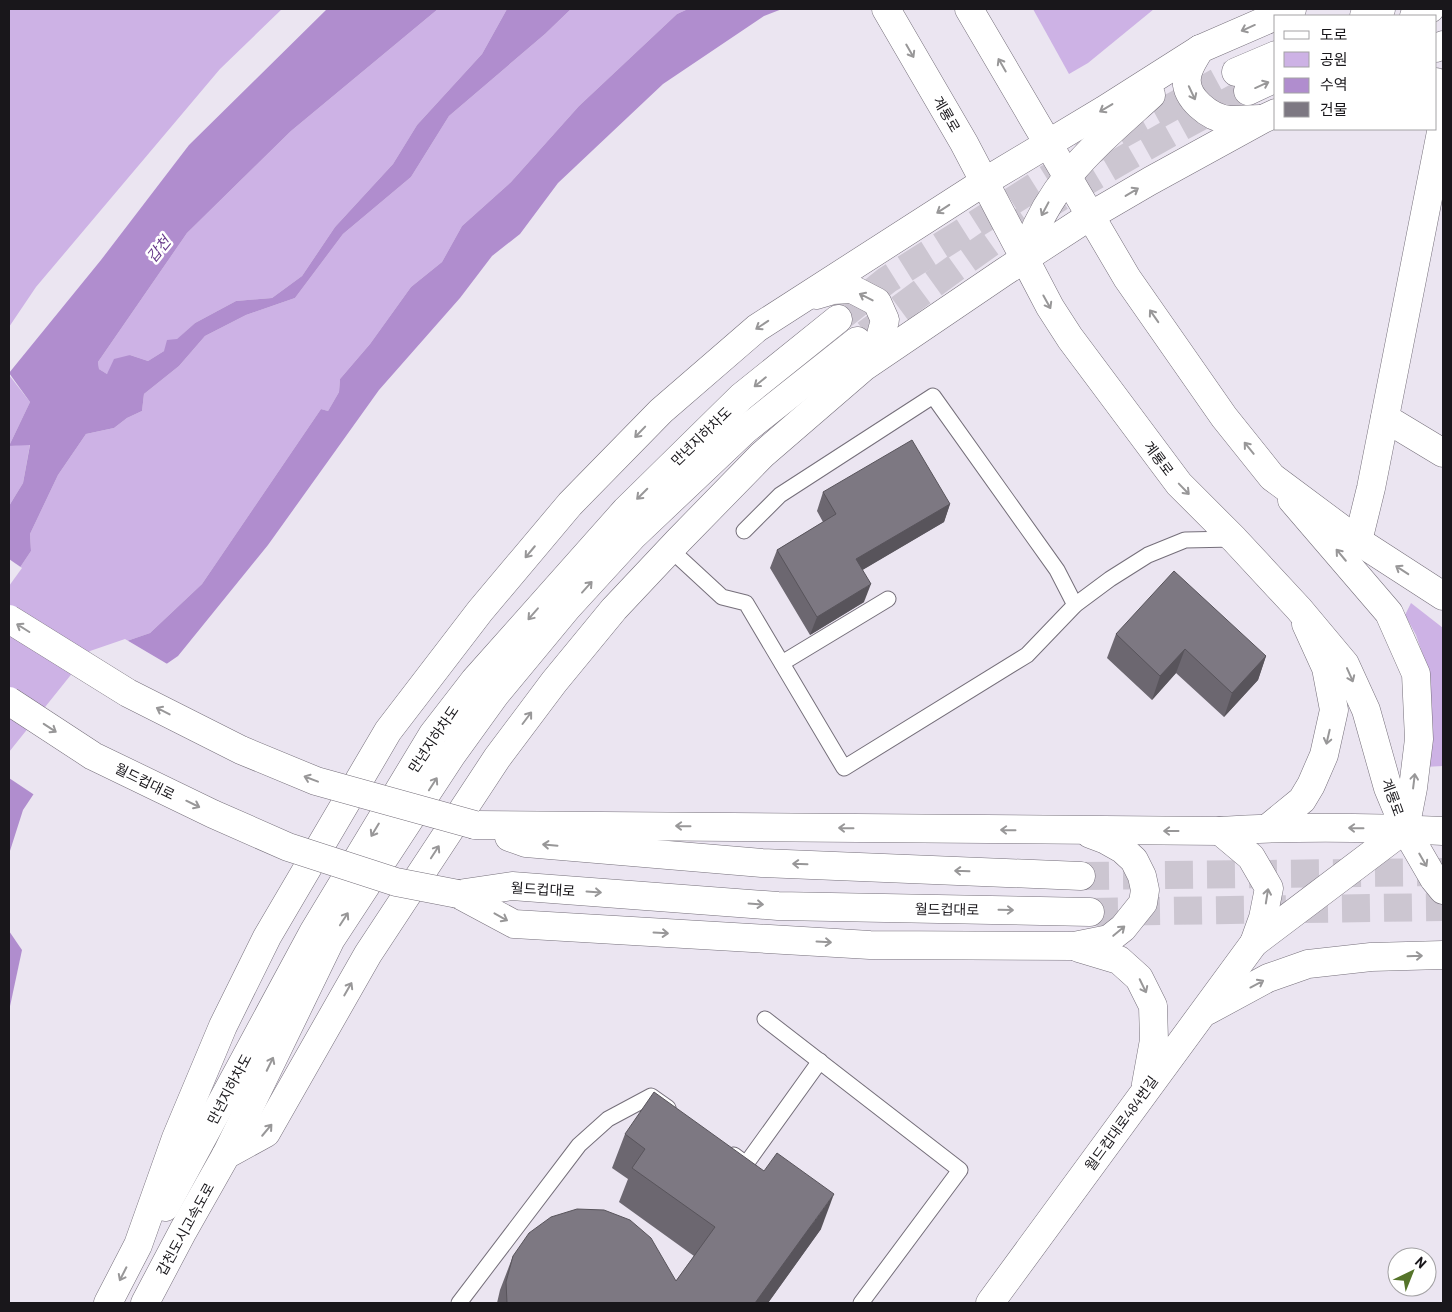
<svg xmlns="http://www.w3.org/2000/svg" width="1452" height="1312" viewBox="0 0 1452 1312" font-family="Barlow,'Noto Sans KR',sans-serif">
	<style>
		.green { fill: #cdb2e5 }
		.water { fill: #b08dce }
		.pier { fill: #ebe5f1 }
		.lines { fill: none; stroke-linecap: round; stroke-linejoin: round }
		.tertiary-tunnel { stroke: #ccc6d1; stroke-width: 28; stroke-dasharray: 28 14; stroke-linecap: butt }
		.primary-tunnel { stroke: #ccc6d1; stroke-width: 28; stroke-dasharray: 28 14; stroke-linecap: butt }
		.service-casing { stroke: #756f7a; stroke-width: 17 }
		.minor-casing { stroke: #756f7a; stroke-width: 29 }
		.tertiary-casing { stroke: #756f7a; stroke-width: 29 }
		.primary-casing { stroke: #756f7a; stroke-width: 29 }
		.service { stroke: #fff; stroke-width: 15 }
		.minor { stroke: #fff; stroke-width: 28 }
		.tertiary { stroke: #fff; stroke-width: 28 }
		.primary { stroke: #fff; stroke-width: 28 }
		.tertiary-bridge-casing { stroke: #756f7a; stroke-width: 29; stroke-linecap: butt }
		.tertiary-bridge { stroke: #fff; stroke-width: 28 }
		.wall { fill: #6c6770 }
		.shaded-wall { fill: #58545b }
		.building { fill: #7d7882; stroke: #58545b }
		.oneway { stroke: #989798 }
		.labels { text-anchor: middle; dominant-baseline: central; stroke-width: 5; stroke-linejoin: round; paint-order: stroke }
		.street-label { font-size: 14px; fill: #19171b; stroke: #fff }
		.water-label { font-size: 15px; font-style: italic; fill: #6a3d8c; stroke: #fff }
	</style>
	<rect width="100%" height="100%" fill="#ebe5f1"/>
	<!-- green -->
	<g class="green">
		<path d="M9 9H282L220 69 36 287 9 327Z"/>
		<path d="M438 9H507L482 54 417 125 393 164 335 227 302 276 272 298 236 301 195 323 164 351 148 361 130 355 107 374 99 369 98 362 187 233 291 131Z"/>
		<path d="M571 9H688L677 14 579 106 511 182 462 226 442 262 411 287 370 344 340 379 339 392 328 411 321 409 202 584 150 633 92 653 9 756V584L31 551 30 534 58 475 86 434 114 428 127 418 142 411 144 394 179 366 205 336 246 315 295 298 343 234 411 177 449 116 545 34Z"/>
		<path d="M1033 9H1154L1088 63 1069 74Z"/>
		<path d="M9 375 30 402 9 446Z"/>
		<path d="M30 444 23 483 9 506V446Z"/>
		<path d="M1411 603 1443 628V766L1424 767 1427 667 1416 635 1405 615Z"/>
	</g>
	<!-- water -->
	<g class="water">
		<path d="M327 9H438L291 131 187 233 98 362 99 369 107 374 114 359 130 355 148 361 164 351 167 340 177 339 195 323 236 301 272 298 302 276 335 227 393 164 417 125 482 54 507 9H571L545 34 449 116 411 177 343 234 295 298 246 315 205 336 179 366 144 394 142 411 127 418 114 428 86 434 58 475 30 534 31 551 9 584V506L23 483 30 445 9 446 30 402 9 373 101 260 189 145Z"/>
		<path d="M688 9H782L764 16 663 84 558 183 520 234 492 256 460 298 379 390 268 545 178 656 81 723 23 810 9 854V756L92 653 150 633 202 584 321 409 328 411 339 392 340 379 370 344 411 287 442 262 462 226 511 182 579 106 677 14Z"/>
		<path d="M9 931 22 950 9 1011Z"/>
	</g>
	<!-- pier -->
	<g class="pier">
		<path d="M9 559 22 568 9 586Z"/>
		<path d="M125 639 169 665 83 725 36 796 9 778V752L90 651Z"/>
	</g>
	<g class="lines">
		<!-- tertiary-tunnel -->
		<g class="tertiary-tunnel">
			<path d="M1081 876 1443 872"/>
			<path d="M1090 912 1443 907"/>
		</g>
		<!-- primary-tunnel -->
		<g class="primary-tunnel">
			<path d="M838 319 887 280 1093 150 1236 72"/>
			<path d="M866 334C919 294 972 255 1027 218 1098 172 1173 131 1248 91"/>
		</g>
		<defs>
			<g id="service">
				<path d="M744 531 780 495 933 396 1057 570 1075 605"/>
				<path d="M670 549 722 597 746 603 844 768 1027 655 1075 605 1110 579 1148 555 1185 540 1234 539"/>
				<path d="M782 663 888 599"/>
				<path d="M765 1019 960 1170 861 1303"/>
				<path d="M734 1155 746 1164 820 1061"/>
				<path d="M459 1303 579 1145 608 1119 651 1096 668 1108"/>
			</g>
			<g id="minor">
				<path d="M1385 418 1443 453"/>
				<path d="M1358 541 1371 488 1441 132 1436 82"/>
			</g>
			<g id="tertiary">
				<path d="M475 825 1220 831C1294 826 1369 827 1443 831"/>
				<path d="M1269 827 1302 800 1311 785 1324 755 1334 710 1326 668 1306 624"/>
				<path d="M1220 831 1251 857 1269 888 1263 918 1254 943"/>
				<path d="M509 837 526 843 762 863 1081 876"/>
				<path d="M458 894 514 924 870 945 1074 946 1109 939 1123 928 1143 903 1145 890 1142 876 1134 860 1122 849 1106 840 1090 834"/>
				<path d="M458 894 512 886 778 906 1090 912"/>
				<path d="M1079 948 1119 960 1139 978 1153 1006 1154 1040 1146 1084"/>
				<path d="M1207 1011 1268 978 1308 964 1371 957 1443 955"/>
				<path d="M990 1303 1254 943 1405 829 1413 788 1419 739 1416 674 1389 613 1292 500"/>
			</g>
			<g id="primary">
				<path d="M886 9 964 143 1050 307 1070 338 1179 484 1234 539 1299 609 1345 664 1366 710 1388 788 1405 829 1434 879 1443 890"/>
				<path d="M969 9 1127 278 1224 417 1272 477 1358 541 1443 596"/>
				<path d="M1364 16 1381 9"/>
				<path d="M1414 16 1430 9"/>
				<path d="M1436 48 1443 45"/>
				<path d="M1200 49C1195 58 1188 67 1187 77 1184 98 1210 118 1229 120 1239 120 1250 119 1260 119"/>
				<path d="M1236 72 1276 55"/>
				<path d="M1248 91 1276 78"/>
				<path d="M1024 259C1047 183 1096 145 1151 95"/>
				<path d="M816 295 833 290 852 289 877 302 885 320 879 342 866 363"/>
				<path d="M226 1155 266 1133 368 954 497 758 554 682 614 609 678 541 762 455 864 367 1004 272 1090 216 1150 181 1263 119 1276 113"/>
				<path d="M165 1207 314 931 433 734 474 681 626 510 741 397 838 319"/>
				<path d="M108 1303 138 1245 176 1138 223 1026 267 937 388 731 480 611 570 504 661 411 757 328 984 182 1104 110 1200 49 1292 9"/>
				<path d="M145 1303 183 1231 226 1155 331 939 451 756 495 695 567 608 633 536 745 430 857 341"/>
			</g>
		</defs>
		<!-- service casing -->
		<use href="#service" class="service-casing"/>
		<!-- minor casing -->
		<use href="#minor" class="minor-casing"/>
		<!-- tertiary casing -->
		<use href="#tertiary" class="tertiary-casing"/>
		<!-- primary casing -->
		<use href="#primary" class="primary-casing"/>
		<!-- service -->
		<use href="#service" class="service"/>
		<!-- minor -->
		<use href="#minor" class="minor"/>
		<!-- tertiary -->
		<use href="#tertiary" class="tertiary"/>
		<!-- primary -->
		<use href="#primary" class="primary"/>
		<defs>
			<g id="tertiary-bridge">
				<path d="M9 619 128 693 241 750 316 781 475 825"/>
				<path d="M9 701 93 756 213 814 288 847 396 882 458 894"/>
			</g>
		</defs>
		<!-- tertiary-bridge casing -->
		<use href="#tertiary-bridge" class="tertiary-bridge-casing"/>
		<!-- tertiary-bridge -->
		<use href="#tertiary-bridge" class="tertiary-bridge"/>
	</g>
	<!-- wall -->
	<g class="wall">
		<path d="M823 492 950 504 944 522 862 570 864 602 810 635 770 568 777 550 823 522 817 511Z"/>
		<path d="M1116 634 1266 656 1258 680 1224 717 1176 673 1152 700 1107 658Z"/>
		<path d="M625 1134 821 1229 768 1303H497L500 1290 513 1256 676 1281 694 1256 619 1202 628 1179 612 1168Z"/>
	</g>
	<!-- shaded-wall -->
	<g class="shaded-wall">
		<path d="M950 504 944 522 849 578 856 559Z"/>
		<path d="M871 584 864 602 810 635 817 617Z"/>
		<path d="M1185 649 1176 673 1152 700 1160 676Z"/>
		<path d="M1266 656 1258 680 1224 717 1232 693Z"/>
		<path d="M834 1194 821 1229 768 1303H755Z"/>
	</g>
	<!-- building -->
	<g class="building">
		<path d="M912 440 950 504 856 559 871 584 817 617 777 550 836 514 823 492Z"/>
		<path d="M1174 571 1266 656 1232 693 1185 649 1160 676 1116 634Z"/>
		<path d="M654 1092 764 1171 777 1153 834 1194 755 1303H507L506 1282 513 1256 529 1233 551 1217 577 1209 604 1210 630 1220 651 1238 676 1281 715 1227 632 1168 645 1149 625 1134Z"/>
	</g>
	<!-- one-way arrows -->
	<defs><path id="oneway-shaft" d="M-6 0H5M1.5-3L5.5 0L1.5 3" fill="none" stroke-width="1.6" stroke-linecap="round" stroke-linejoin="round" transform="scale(1.25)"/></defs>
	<g class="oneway">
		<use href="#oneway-shaft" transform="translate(1248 28) rotate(156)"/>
		<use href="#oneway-shaft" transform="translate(910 51) rotate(60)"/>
		<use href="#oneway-shaft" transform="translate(1002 65) rotate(-120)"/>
		<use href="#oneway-shaft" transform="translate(1262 85) rotate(-24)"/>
		<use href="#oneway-shaft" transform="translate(1192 93) rotate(65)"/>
		<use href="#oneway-shaft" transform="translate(1106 108) rotate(149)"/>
		<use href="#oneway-shaft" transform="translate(1132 192) rotate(-31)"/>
		<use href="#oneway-shaft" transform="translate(943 209) rotate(147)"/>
		<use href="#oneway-shaft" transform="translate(1045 209) rotate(118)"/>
		<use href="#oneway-shaft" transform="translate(866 297) rotate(-153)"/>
		<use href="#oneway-shaft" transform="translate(1047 302) rotate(61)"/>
		<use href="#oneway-shaft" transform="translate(1154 316) rotate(-125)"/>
		<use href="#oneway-shaft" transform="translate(762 325) rotate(146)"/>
		<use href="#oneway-shaft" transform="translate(760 382) rotate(141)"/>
		<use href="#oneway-shaft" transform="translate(640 432) rotate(134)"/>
		<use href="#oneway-shaft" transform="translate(1249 448) rotate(-129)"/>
		<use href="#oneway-shaft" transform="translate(1184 489) rotate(46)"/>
		<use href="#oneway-shaft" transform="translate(642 494) rotate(135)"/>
		<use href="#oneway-shaft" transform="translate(530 552) rotate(130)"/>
		<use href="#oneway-shaft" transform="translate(1341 555) rotate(-130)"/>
		<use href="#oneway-shaft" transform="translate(1402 570) rotate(-147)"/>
		<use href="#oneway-shaft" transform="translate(587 587) rotate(-48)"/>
		<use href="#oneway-shaft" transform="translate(533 614) rotate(131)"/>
		<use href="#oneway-shaft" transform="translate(23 628) rotate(-148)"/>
		<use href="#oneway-shaft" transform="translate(1350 675) rotate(66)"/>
		<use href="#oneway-shaft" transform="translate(163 711) rotate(-153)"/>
		<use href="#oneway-shaft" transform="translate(527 718) rotate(-53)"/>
		<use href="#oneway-shaft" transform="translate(50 728) rotate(33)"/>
		<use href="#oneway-shaft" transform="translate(1328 737) rotate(103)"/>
		<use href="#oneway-shaft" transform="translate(311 779) rotate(-159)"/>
		<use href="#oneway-shaft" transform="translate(1414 781) rotate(-83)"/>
		<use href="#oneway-shaft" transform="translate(433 784) rotate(-57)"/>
		<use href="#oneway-shaft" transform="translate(193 804) rotate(26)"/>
		<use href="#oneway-shaft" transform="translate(683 826) rotate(-179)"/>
		<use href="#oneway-shaft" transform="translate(846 828) rotate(-179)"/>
		<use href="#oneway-shaft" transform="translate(1356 828) rotate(-179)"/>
		<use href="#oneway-shaft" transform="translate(375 830) rotate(121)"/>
		<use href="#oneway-shaft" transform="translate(1008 830) rotate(-179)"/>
		<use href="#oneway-shaft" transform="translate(1171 831) rotate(-180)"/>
		<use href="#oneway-shaft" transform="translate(550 845) rotate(-175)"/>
		<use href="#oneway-shaft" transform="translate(435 852) rotate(-57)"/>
		<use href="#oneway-shaft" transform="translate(1423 860) rotate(60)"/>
		<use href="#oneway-shaft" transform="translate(800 864) rotate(-178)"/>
		<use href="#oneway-shaft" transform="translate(962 871) rotate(-178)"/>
		<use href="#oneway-shaft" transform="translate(594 892) rotate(4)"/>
		<use href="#oneway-shaft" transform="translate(1267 896) rotate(-81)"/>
		<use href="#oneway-shaft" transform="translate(756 904) rotate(4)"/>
		<use href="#oneway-shaft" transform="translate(1006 910) rotate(1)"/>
		<use href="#oneway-shaft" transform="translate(501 917) rotate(29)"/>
		<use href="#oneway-shaft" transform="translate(344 919) rotate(-57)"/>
		<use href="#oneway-shaft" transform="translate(1119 931) rotate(-40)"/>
		<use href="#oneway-shaft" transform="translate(661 933) rotate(3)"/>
		<use href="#oneway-shaft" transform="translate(824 942) rotate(3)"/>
		<use href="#oneway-shaft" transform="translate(1415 956) rotate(-2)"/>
		<use href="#oneway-shaft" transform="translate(1257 984) rotate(-28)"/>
		<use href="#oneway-shaft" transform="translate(1143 986) rotate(64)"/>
		<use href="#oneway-shaft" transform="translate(348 989) rotate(-60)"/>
		<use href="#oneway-shaft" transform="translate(270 1064) rotate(-64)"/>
		<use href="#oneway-shaft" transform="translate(267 1130) rotate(-50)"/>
		<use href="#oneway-shaft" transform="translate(123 1274) rotate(117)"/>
	</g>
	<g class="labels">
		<!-- street labels -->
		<g class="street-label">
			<text transform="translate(947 114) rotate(60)">계룡로</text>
			<text transform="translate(701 436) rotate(-44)">만년지하차도</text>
			<text transform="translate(1159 458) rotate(53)">계룡로</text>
			<text transform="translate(433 739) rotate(-56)">만년지하차도</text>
			<text transform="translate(145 781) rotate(26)">월드컵대로</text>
			<text transform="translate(1393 797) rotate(70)">계룡로</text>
			<text transform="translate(543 889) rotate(3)">월드컵대로</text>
			<text transform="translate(947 909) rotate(1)">월드컵대로</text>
			<text transform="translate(229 1089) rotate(-62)">만년지하차도</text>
			<text transform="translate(1121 1123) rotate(-54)">월드컵대로484번길</text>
			<text transform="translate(185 1229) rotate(-61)">갑천도시고속도로</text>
		</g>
		<!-- water labels -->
		<g class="water-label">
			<text transform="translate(158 249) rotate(-51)">갑천</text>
		</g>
	</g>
	<!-- border -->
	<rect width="1452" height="1312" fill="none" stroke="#19171b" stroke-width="20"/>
	<!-- legend -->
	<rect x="1274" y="15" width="162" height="115" fill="#ffffff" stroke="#a3a2a4"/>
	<rect x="1284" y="31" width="25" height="8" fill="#ffffff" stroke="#a3a2a4"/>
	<text x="1320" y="40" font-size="15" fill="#19171b">도로</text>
	<rect x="1284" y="52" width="25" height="15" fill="#cdb2e5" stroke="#a3a2a4"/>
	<text x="1320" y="65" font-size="15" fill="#19171b">공원</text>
	<rect x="1284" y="78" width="25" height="15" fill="#b08dce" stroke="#a3a2a4"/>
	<text x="1320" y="90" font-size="15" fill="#19171b">수역</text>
	<rect x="1284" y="102" width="25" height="15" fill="#7d7882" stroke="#a3a2a4"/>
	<text x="1320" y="115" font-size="15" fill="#19171b">건물</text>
	<!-- north arrow -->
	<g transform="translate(1412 1272) rotate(43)"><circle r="24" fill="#ffffff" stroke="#a3a2a4"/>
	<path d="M0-4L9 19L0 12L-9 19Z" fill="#55742a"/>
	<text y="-8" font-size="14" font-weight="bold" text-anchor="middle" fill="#19171b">N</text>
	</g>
</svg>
